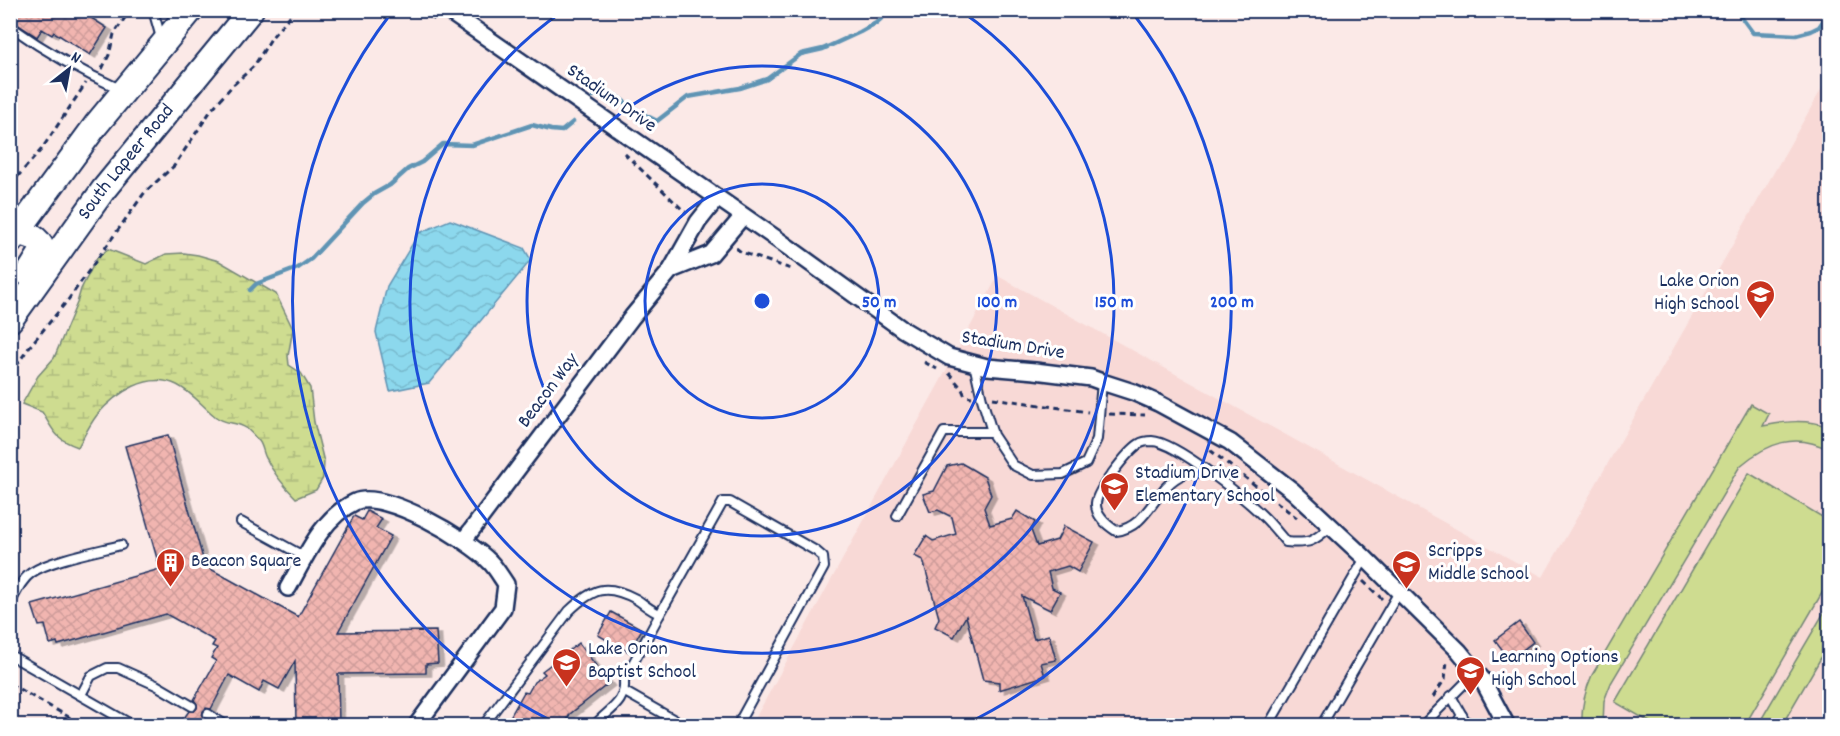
<svg xmlns="http://www.w3.org/2000/svg" width="1840" height="736" viewBox="0 0 1840 736" font-family="Dekko,sans-serif">
	<style>
		.built { fill: #f8d9d6 }
		.wetland { fill: url(#wetland-marsh); stroke: #748677; stroke-width: 1.5 }
		.pitch { fill: #cedc90; stroke: #748677; stroke-width: 1.5 }
		.water { fill: url(#water-waves); stroke: #5f94b4; stroke-width: 1.5 }
		.lines { fill: none; stroke-linecap: round; stroke-linejoin: round }
		.stream { stroke: #5f94b4; stroke-width: 4.5 }
		.building { fill: url(#building-cross-hatch); stroke: #1b2f5e; stroke-width: 1.5; filter: url(#shadow) }
		.service-casing { stroke: #1b2f5e; stroke-width: 12 }
		.minor-casing { stroke: #1b2f5e; stroke-width: 20 }
		.primary-casing { stroke: #1b2f5e; stroke-width: 28 }
		.path { stroke: #1b2f5e; stroke-width: 3; stroke-dasharray: 6 4.5; stroke-linecap: butt }
		.service { stroke: #fff; stroke-width: 8 }
		.minor { stroke: #fff; stroke-width: 15 }
		.primary { stroke: #fff; stroke-width: 24 }
		.ring { fill: none; stroke: #1d4ed8; stroke-width: 3 }
		.labels { text-anchor: middle; dominant-baseline: central; stroke-width: 6; stroke-linejoin: round; paint-order: stroke }
		.street-label { font-size: 20px; fill: #1b2f5e; stroke: #fff }
		.poi-label { font-size: 20px; fill: #1b2f5e; stroke: #fff; text-anchor: start }
		.centre { fill: #1d4ed8; stroke: #fff; stroke-width: 3 }
		.ring-label { font-size: 18px; text-anchor: middle; font-weight: bold; fill: #1d4ed8; stroke: #fff; stroke-width: 6; stroke-linejoin: round; paint-order: stroke }
	</style>
	<defs>
		<pattern id="wetland-marsh" width="20" height="14" patternUnits="userSpaceOnUse" patternTransform="scale(1.5)"><rect width="20" height="14" fill="#cedc90"/><path d="M1 5h8M5 5V1M11 12h8M15 12V8" fill="none" stroke="#b0bd7f"/></pattern>
		<pattern id="water-waves" width="16" height="10" patternUnits="userSpaceOnUse" patternTransform="scale(1.5)"><rect width="16" height="10" fill="#8cd8ed"/><path d="M0 5q4-4 8 0t8 0" fill="none" stroke="#78bace"/></pattern>
		<pattern id="building-cross-hatch" width="8" height="8" patternUnits="userSpaceOnUse" patternTransform="scale(1.5)"><rect width="8" height="8" fill="#f1b5b0"/><path d="M0 0l8 8M0 8l8-8" fill="none" stroke="#ce9c9a"/></pattern>
		<filter id="shadow"><feDropShadow dx="5.5" dy="3" stdDeviation="0" flood-color="#0004"/></filter>
	</defs>
	<rect width="100%" height="100%" fill="#fbe9e7"/>
	<filter id="ink" filterUnits="userSpaceOnUse"><feTurbulence type="fractalNoise" baseFrequency=".0167" numOctaves="2"/><feDisplacementMap in="SourceGraphic" scale="12" xChannelSelector="R" yChannelSelector="G"/><feConvolveMatrix kernelMatrix="1 2 1 2 8 2 1 2 1" color-interpolation-filters="sRGB"/></filter>
	<g filter="url(#ink)">
		<!-- built -->
		<path class="built" d="M1829 76V725L751 726 998 276 1543 577Z"/>
		<!-- wetland -->
		<path class="wetland" d="M108 249 146 264 166 254 184 253 198 255 219 261 276 294 293 329 288 356 289 365 301 373 310 388 314 422 324 462 323 478 316 490 296 498C285 487 273 473 266 458 263 453 263 446 259 441 255 437 250 431 246 428 237 422 225 424 216 417 203 407 193 393 177 385 148 371 116 393 97 415 90 424 84 436 78 447 55 439 54 431 42 412L22 404 38 376 54 358 77 303 81 289 97 258Z"/>
		<!-- pitch -->
		<g class="pitch">
			<path d="M1751 404 1769 414 1763 426C1786 421 1807 419 1829 427V450C1796 432 1767 443 1740 466L1611 683 1604 701 1603 725H1582C1581 708 1585 691 1592 675Z"/>
			<path d="M1749 473 1829 521V581L1745 725H1655L1615 702Z"/>
			<path d="M1829 604V644L1782 725H1758Z"/>
		</g>
		<!-- water -->
		<path class="water" d="M450 220 524 248 531 260 429 383 390 391 376 332 387 286 419 233Z"/>
		<g class="lines">
			<!-- stream -->
			<g class="stream">
				<path d="M1736 10 1753 33 1796 35 1811 31 1819 27 1830 11"/>
				<path d="M593 96 604 92H609L643 114 657 121 688 97 740 88 767 79 801 54 823 49 860 32 876 23 891 10"/>
				<path d="M250 290 256 284 298 268 311 259 363 203 374 194 390 185 408 169 422 162 443 144 472 145 532 125 551 130 562 131 573 122"/>
			</g>
		</g>
		<!-- building -->
		<g class="building">
			<path d="M19 10H79L107 28 90 55 54 32 52 35 42 29 37 37 12 21Z"/>
			<path d="M168 435 205 566 298 617 354 516 362 520 367 511 382 519 376 528 391 536 338 632 436 631 438 663 426 664V673L338 674 339 726H296L295 661 279 689 264 681 259 692 229 675 211 709 206 708 203 711 202 716 205 719 201 726H197L184 718 189 711H194L197 708V704L194 700 216 661 211 658 217 648 212 646 215 641 166 614 58 645 57 642 50 644 45 625 39 626 32 605 160 569 125 446Z"/>
			<path d="M961 463 985 477 991 495 984 508 990 525 1012 519 1017 511 1035 522 1031 530 1037 546 1057 540 1064 526 1094 542 1078 572 1068 566 1048 572 1052 588 1060 592 1050 610 1022 596 1034 639 1049 635 1056 660 1041 663 1045 676 999 690V682L983 680 966 616 954 637 935 627 939 618 923 560 914 556 926 536 933 541 956 534 952 517 938 510 930 512 923 494 934 491 947 466Z"/>
			<path d="M611 612 642 629 629 652 598 635Z"/>
			<path d="M1519 622 1533 642 1510 660 1495 640Z"/>
			<path d="M579 643 609 683 570 714 564 726H505L524 692 528 693 534 682 545 674 542 671Z"/>
		</g>
		<g class="lines">
			<defs>
				<g id="service">
					<path d="M153 10 161 38"/>
					<path d="M10 26C45 51 81 72 120 89"/>
					<path d="M974 364 982 399 993 435 1013 465 1033 475 1063 474 1086 463 1097 439 1102 382"/>
					<path d="M1208 473C1201 473 1191 471 1184 474 1154 486 1150 527 1116 531 1107 525 1095 516 1096 503 1097 490 1128 451 1139 444 1142 442 1148 441 1152 441 1176 442 1246 499 1265 518 1272 525 1279 534 1286 542 1310 544 1313 542 1331 526"/>
					<path d="M897 516 944 432H992"/>
					<path d="M241 522 305 557"/>
					<path d="M10 604C16 593 21 580 31 573 49 560 98 551 121 545"/>
					<path d="M10 655 134 726"/>
					<path d="M625 692 685 726"/>
					<path d="M81 695 91 676 107 668H118L156 685 192 706"/>
					<path d="M1451 696 1468 726"/>
					<path d="M208 714 227 726"/>
					<path d="M483 726 569 611C593 588 606 583 636 599 644 604 651 611 660 614L723 502H730L816 551 823 557 824 567 737 726"/>
					<path d="M594 726C608 709 626 705 624 680L660 614"/>
					<path d="M1268 726 1365 558"/>
					<path d="M1321 726 1399 592"/>
					<path d="M1422 726 1476 672"/>
					<path d="M1455 726 1462 715"/>
				</g>
				<g id="minor">
					<path d="M447 10 774 237 902 329 949 357 987 367 1035 371 1091 378 1102 382 1133 392 1158 403 1230 442 1293 491 1365 558 1459 651 1482 679 1507 726"/>
					<path d="M671 270 711 254 743 216"/>
					<path d="M464 540 632 317 671 270 698 222 717 198"/>
					<path d="M288 588C305 558 322 517 355 502 384 489 469 540 490 562 496 568 501 577 506 584L503 608 416 726"/>
				</g>
				<g id="primary">
					<path d="M16 234C30 234 38 237 43 250L28 274"/>
					<path d="M10 242 96 125 191 10"/>
					<path id="s1" d="M10 320 104 189 251 10"/>
				</g>
			</defs>
			<!-- service casing -->
			<use href="#service" class="service-casing"/>
			<!-- minor casing -->
			<use href="#minor" class="minor-casing"/>
			<!-- primary casing -->
			<use href="#primary" class="primary-casing"/>
			<!-- path -->
			<g class="path">
				<path d="M421 10 435 20"/>
				<path d="M102 69 109 55 114 34 130 10"/>
				<path d="M624 153 686 213"/>
				<path d="M10 185 41 150 86 83"/>
				<path d="M736 248 741 252 791 269"/>
				<path d="M924 362 937 369"/>
				<path d="M949 373 962 389 965 396 972 397"/>
				<path d="M10 375 30 346 68 300 145 192 174 166 212 109 232 86 254 66 272 37 295 10"/>
				<path d="M993 398 1088 412"/>
				<path d="M1109 414 1145 415"/>
				<path d="M1210 450 1297 518"/>
				<path d="M1363 581 1382 599"/>
				<path d="M10 684 85 726"/>
				<path d="M1433 697 1445 679 1447 661"/>
			</g>
			<!-- service -->
			<use href="#service" class="service"/>
			<!-- minor -->
			<use href="#minor" class="minor"/>
			<!-- primary -->
			<use href="#primary" class="primary"/>
		</g>
	</g>
	<!-- distance rings -->
	<g class="ring">
		<circle cx="762" cy="301" r="117"/>
		<circle cx="762" cy="301" r="235"/>
		<path d="M961 11A352 352 0 1 1 563 11"/>
		<path d="M560 725A470 470 0 0 1 392 12M1132 12A470 470 0 0 1 964 725"/>
	</g>
	<!-- icons -->
	<defs>
		<symbol id="school-pin" viewBox="-11 -11 22 30"><path d="M0 17L-7.5 6A9.5 9.5 0 1 1 7.5 6Z" fill="#c8321e" stroke="#fff"/><path d="M0-5L7-2L0 1L-7-2ZM-4 1L0 2.5L4 1V4Q0 6-4 4Z" fill="#fff"/></symbol>
		<symbol id="building-pin" viewBox="-11 -11 22 30"><path d="M0 17L-7.5 6A9.5 9.5 0 1 1 7.5 6Z" fill="#c8321e" stroke="#fff"/><path d="M-4-6H4V6H1V3H-1V6H-4ZM-2.5-4.3h1.7v1.8h-1.7ZM.8-4.3h1.7v1.8H.8ZM-2.5-1h1.7V.8h-1.7ZM.8-1h1.7V.8H.8Z" fill="#fff"/></symbol>
	</defs>
	<g fill-rule="evenodd">
		<use href="#school-pin" x="1744" y="278" width="33" height="45"/>
		<use href="#school-pin" x="1098" y="470" width="33" height="45"/>
		<use href="#building-pin" x="154" y="546" width="33" height="45"/>
		<use href="#school-pin" x="1390" y="548" width="33" height="45"/>
		<use href="#school-pin" x="550" y="646" width="33" height="45"/>
		<use href="#school-pin" x="1454" y="654" width="33" height="45"/>
	</g>
	<g class="labels">
		<!-- street labels -->
		<g class="street-label">
			<text transform="translate(611 99) rotate(35)">Stadium Drive</text>
			<text stroke="none"><textPath href="#s1" startOffset="196">South Lapeer Road</textPath></text>
			<text transform="translate(1013 346) rotate(9)">Stadium Drive</text>
			<text transform="translate(549 391) rotate(-53)">Beacon Way</text>
		</g>
		<!-- poi labels -->
		<g class="poi-label">
			<text x="1739" y="282" text-anchor="end">Lake Orion<tspan x="1739" dy="23">High School</tspan></text>
			<text x="1135" y="474">Stadium Drive<tspan x="1135" dy="23">Elementary School</tspan></text>
			<text x="1428" y="552">Scripps<tspan x="1428" dy="23">Middle School</tspan></text>
			<text x="191" y="562">Beacon Square</text>
			<text x="588" y="650">Lake Orion<tspan x="588" dy="23">Baptist School</tspan></text>
			<text x="1491" y="658">Learning Options<tspan x="1491" dy="23">High School</tspan></text>
		</g>
	</g>
	<circle cx="762" cy="301" r="9" class="centre"/>
	<g class="ring-label">
		<text x="879" y="307">50 m</text>
		<text x="997" y="307">100 m</text>
		<text x="1114" y="307">150 m</text>
		<text x="1232" y="307">200 m</text>
	</g>
	<!-- margin -->
	<rect width="1840" height="736" fill="none" stroke="#fff" stroke-width="36"/>
	<rect x="18" y="18" width="1804" height="700" fill="none" stroke="#1b2f5e" stroke-width="2" filter="url(#ink)"/>
	<!-- north arrow -->
	<g transform="translate(69 69) rotate(31)" stroke="#ffffff" stroke-width="4.5" paint-order="stroke">
	<path d="M0-4.5L10 22L0 15L-10 22Z" fill="#1b2f5e"/>
	<text y="-9" font-size="16" font-weight="bold" text-anchor="middle" fill="#1b2f5e">N</text>
	</g>
</svg>
